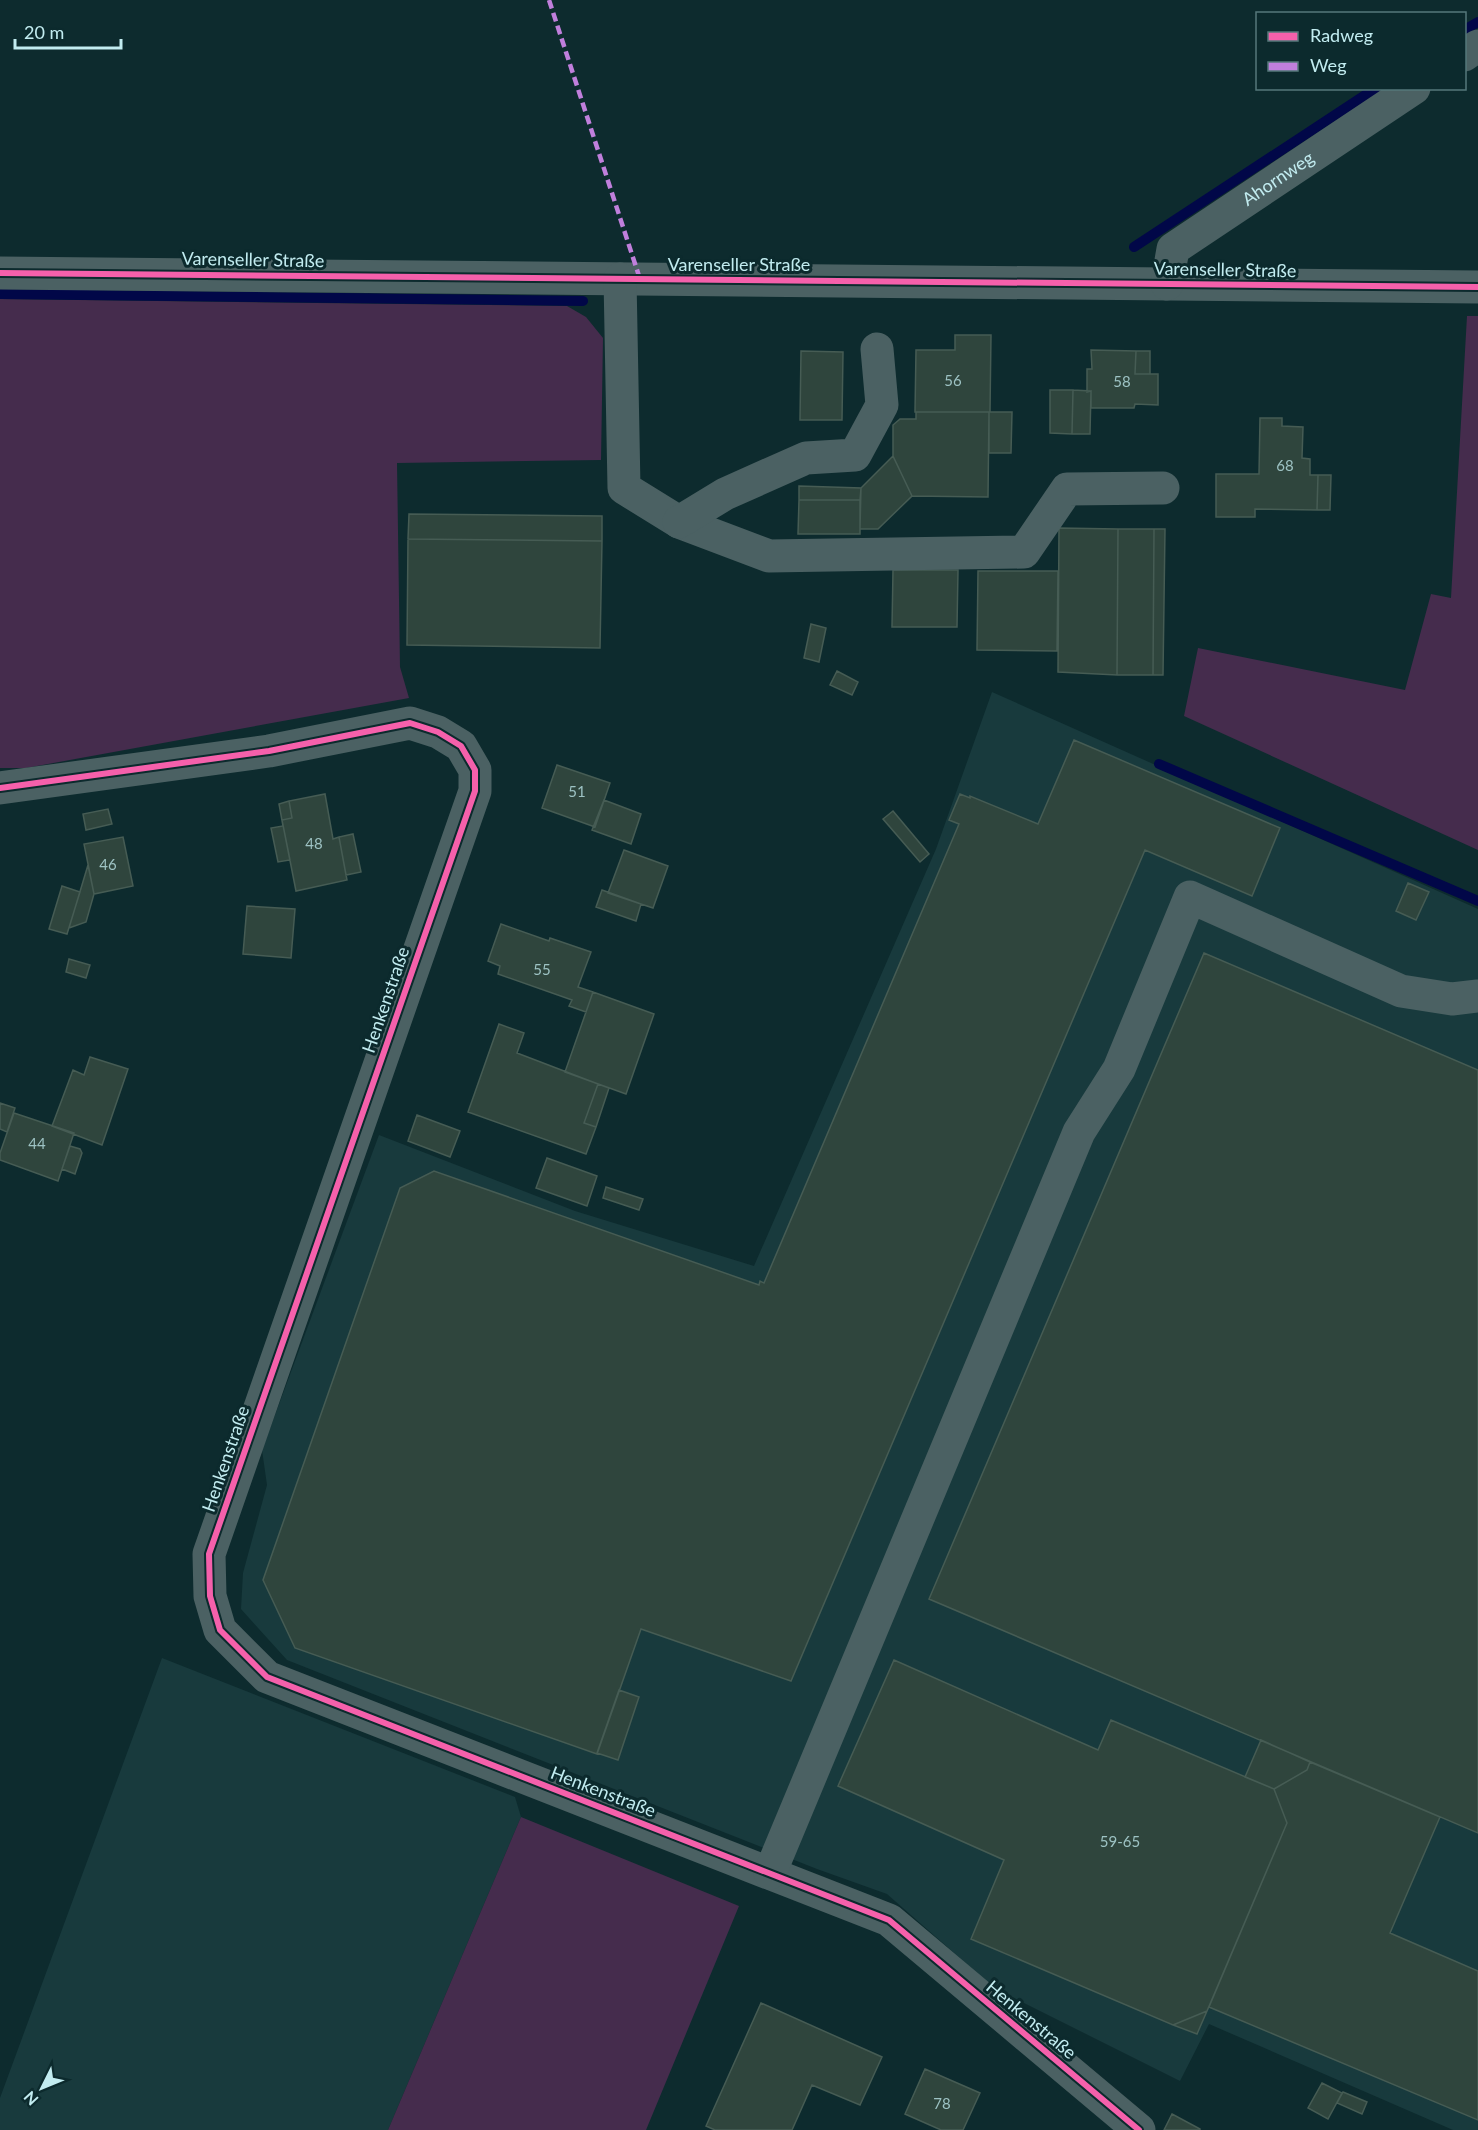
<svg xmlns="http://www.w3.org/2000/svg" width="1478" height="2130" font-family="Lato,sans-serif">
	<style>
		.built { fill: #183a3d }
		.green { fill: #452c4d }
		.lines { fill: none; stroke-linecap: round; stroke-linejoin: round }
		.stream { stroke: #010748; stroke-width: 10 }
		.building { fill: #2f453d; stroke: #465c54; stroke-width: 1.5 }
		.minor { stroke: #4b6163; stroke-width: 33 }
		.quiet { stroke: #c07fdc; stroke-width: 4.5; stroke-dasharray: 9 4.5; stroke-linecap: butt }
		.cycleway-casing { stroke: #0c2a2d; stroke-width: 10 }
		.cycleway { stroke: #f560ab; stroke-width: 6 }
		.labels { text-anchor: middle; stroke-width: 6; stroke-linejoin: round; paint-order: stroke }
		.number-label { font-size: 15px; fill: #9dc2c3 }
		.street-label { font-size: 18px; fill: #c2ecf0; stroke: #0c2a2d }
	</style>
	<rect width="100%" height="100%" fill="#0d2b2e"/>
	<!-- built -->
	<path class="built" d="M992,692L1478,909V2130H1453L1209,2024L1180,2081L994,1988L887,1894L817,1869L287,1660L241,1609L243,1573L267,1485L262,1450L379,1135L575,1211L754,1266L936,849Z
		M162,1658L515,1797L521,1817L388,2130H0V2098Z"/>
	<!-- green -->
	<path class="green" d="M0,299L567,306L586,317L603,338L601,460L397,463L400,667L409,698L26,768H0Z
		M1467,316H1478V850L1184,716L1198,648L1405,690L1431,594L1451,598Z
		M521,1817L739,1906L646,2130H388Z"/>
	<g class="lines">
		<!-- stream -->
		<path class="stream" d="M1464,30L1478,22
			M1134,247L1376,88
			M0,294L583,301
			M1159,764L1478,901"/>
	</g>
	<!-- building -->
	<path class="building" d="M955,335H991L990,412H915L916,350H955Z
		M1091,350L1136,351L1135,374H1158V405L1135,404L1134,408H1091V391L1087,392V369H1092Z
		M801,351L843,352L842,420H800Z
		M1136,351H1150V374H1135Z
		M1050,390H1073L1072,434L1050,433Z
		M1073,390L1091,391L1090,434H1072Z
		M916,412H989L988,497L912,496L893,456V425L900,419H916Z
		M989,412H1012L1011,453H989Z
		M1260,418H1282V426L1303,427L1302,458L1310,459V475H1318L1317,510L1255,509V517H1216V474H1259Z
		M893,456L912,496L878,529H860L861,488Z
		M1318,475H1331L1330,510H1317Z
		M799,486L861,488L860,500H799Z
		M799,500H860V534H798Z
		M409,514L602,516V541L408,539Z
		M1059,528L1118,529L1117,675L1058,672Z
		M1118,529H1154L1153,675H1117Z
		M1154,529H1165L1163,675H1153Z
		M408,539L602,541L600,648L407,645Z
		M893,570H958L957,627H892Z
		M978,571H1058L1057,651L977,650Z
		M811,624L826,628L819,662L804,658Z
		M837,671L858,682L852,695L830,685Z
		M1074,740L1280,828L1252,896L1145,850L791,1681L641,1629L597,1754L295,1648L263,1580L400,1188L434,1171L759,1285L760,1281L764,1283L959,824L949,820L960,794L970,798V796L1038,824Z
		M557,765L610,783L595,827L542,808Z
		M325,794L333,839L339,837L347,880L296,891L282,820L292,818L289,801Z
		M604,800L641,814L631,844L592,830Z
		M289,801L292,818L282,820L290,860L278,862L271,828L283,826L279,804Z
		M108,809L112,824L86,830L83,814Z
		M893,811L929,854L920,862L883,819Z
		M353,834L361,872L346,875L339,837Z
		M123,837L133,886L94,894L84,844Z
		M624,850L668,866L653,908L608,893Z
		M88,865L94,894L86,922L69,928Z
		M1408,883L1429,892L1416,920L1396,911Z
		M62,886L80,892L67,934L49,929Z
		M602,890L641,904L636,921L596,907Z
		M247,906L295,909L291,958L243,954Z
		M501,924L549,941L550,938L591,952L578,987L593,992L586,1012L569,1006L572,1000L498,974L500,966L488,961Z
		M1204,953L1478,1070V1833L929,1599Z
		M69,959L90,965L86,978L66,972Z
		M593,992L654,1014L626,1094L565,1072Z
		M499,1024L524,1033L517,1053L598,1084L584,1123L596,1127L586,1154L468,1112Z
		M90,1057L128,1069L102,1145L52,1126L73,1070L84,1075Z
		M598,1084L609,1088L596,1127L584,1123Z
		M0,1103L15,1108L7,1132L0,1129Z
		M14,1113L74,1133L58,1181L0,1160V1153Z
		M417,1115L460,1131L450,1157L408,1141Z
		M70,1146L80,1149L82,1153L75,1174L62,1169Z
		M547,1158L597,1176L587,1206L536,1188Z
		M606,1187L643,1199L639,1210L603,1198Z
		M894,1660L1098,1750L1111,1720L1274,1789L1287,1823L1207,2011L1173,2025L971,1939L1004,1860L838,1786Z
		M619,1690L639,1697L618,1760L597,1753Z
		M1261,1740L1310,1762L1307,1770L1274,1789L1245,1777Z
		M1310,1762L1440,1817L1390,1933L1478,1971V2120L1209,2007L1287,1823L1274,1789L1307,1770Z
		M761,2003L882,2057L860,2105L812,2085L792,2130H715L706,2126Z
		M1207,2011L1197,2034L1173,2025Z
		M925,2069L980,2093L963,2130H941L905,2114Z
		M1322,2083L1342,2093L1328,2119L1308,2108Z
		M1343,2092L1367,2102L1362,2114L1337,2103Z
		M1172,2114L1200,2129V2130H1164Z"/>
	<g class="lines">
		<!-- minor -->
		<g class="minor">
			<path d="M1464,55L1478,46"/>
			<path d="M0,273L1478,287"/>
			<path d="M620,279L624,488L679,522L769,556L1024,552L1067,489L1163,488"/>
			<path id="s1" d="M1167,284L1173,249L1414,88"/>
			<path d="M679,522L725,494L806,458L855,455L882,405L877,349"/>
			<path d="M0,788L269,751L410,723L438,732L461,746L475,770V791L209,1554L210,1596L220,1630L267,1677L889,1920L1139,2130"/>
			<path d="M770,1873L1079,1132L1119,1069L1190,897L1401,991L1452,999L1478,996"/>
		</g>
		<!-- quiet -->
		<path class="quiet" d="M549,0L640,279"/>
		<!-- cycleway casing -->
		<g class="cycleway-casing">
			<path id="cycleway" d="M0,273L1478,287
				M0,788L269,751L410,723L438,732L461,746L475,770V791L209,1554L210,1596L220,1630L267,1677L889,1920L1139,2130"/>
		</g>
		<!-- cycleway -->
		<use href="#cycleway" class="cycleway"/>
	</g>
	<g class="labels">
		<!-- number labels -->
		<g class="number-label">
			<text x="953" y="386">56</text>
			<text x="1122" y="387">58</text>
			<text x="1285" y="471">68</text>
			<text x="577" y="797">51</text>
			<text x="314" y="849">48</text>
			<text x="108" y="870">46</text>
			<text x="542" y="975">55</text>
			<text x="37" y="1149">44</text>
			<text x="1120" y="1847">59-65</text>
			<text x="942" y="2109">78</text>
		</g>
		<!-- street labels -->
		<g class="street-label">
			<text dy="6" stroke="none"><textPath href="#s1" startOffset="162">Ahornweg</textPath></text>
			<text transform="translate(253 260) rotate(1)" y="6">Varenseller Straße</text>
			<text x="739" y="271">Varenseller Straße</text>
			<text transform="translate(1225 270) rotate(1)" y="6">Varenseller Straße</text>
			<text transform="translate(386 1000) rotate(-71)" y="6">Henkenstraße</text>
			<text transform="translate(226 1459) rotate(-71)" y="6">Henkenstraße</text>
			<text transform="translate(603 1792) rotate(21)" y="6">Henkenstraße</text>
			<text transform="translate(1031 2020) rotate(40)" y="6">Henkenstraße</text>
		</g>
	</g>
	<!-- legend -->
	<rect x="1256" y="12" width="210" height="78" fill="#0c2a2d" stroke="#55787b" stroke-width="1.5"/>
	<rect x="1268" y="32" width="30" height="9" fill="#f560ab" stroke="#55787b" stroke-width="1.5"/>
	<text x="1310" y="42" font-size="18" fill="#c2ecf0">Radweg</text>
	<rect x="1268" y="62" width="30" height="9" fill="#c07fdc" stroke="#55787b" stroke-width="1.5"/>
	<text x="1310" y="72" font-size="18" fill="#c2ecf0">Weg</text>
	<!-- north arrow -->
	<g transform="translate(42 2088) rotate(227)" stroke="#0c2a2d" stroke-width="4.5" paint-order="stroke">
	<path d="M0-4.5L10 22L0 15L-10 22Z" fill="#c2ecf0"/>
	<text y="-9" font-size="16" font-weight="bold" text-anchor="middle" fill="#c2ecf0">N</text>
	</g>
	<!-- scale -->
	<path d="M15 39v9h106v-9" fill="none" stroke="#c2ecf0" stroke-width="3"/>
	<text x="24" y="39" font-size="18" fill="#c2ecf0" stroke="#0c2a2d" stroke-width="4.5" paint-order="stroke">20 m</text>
</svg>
